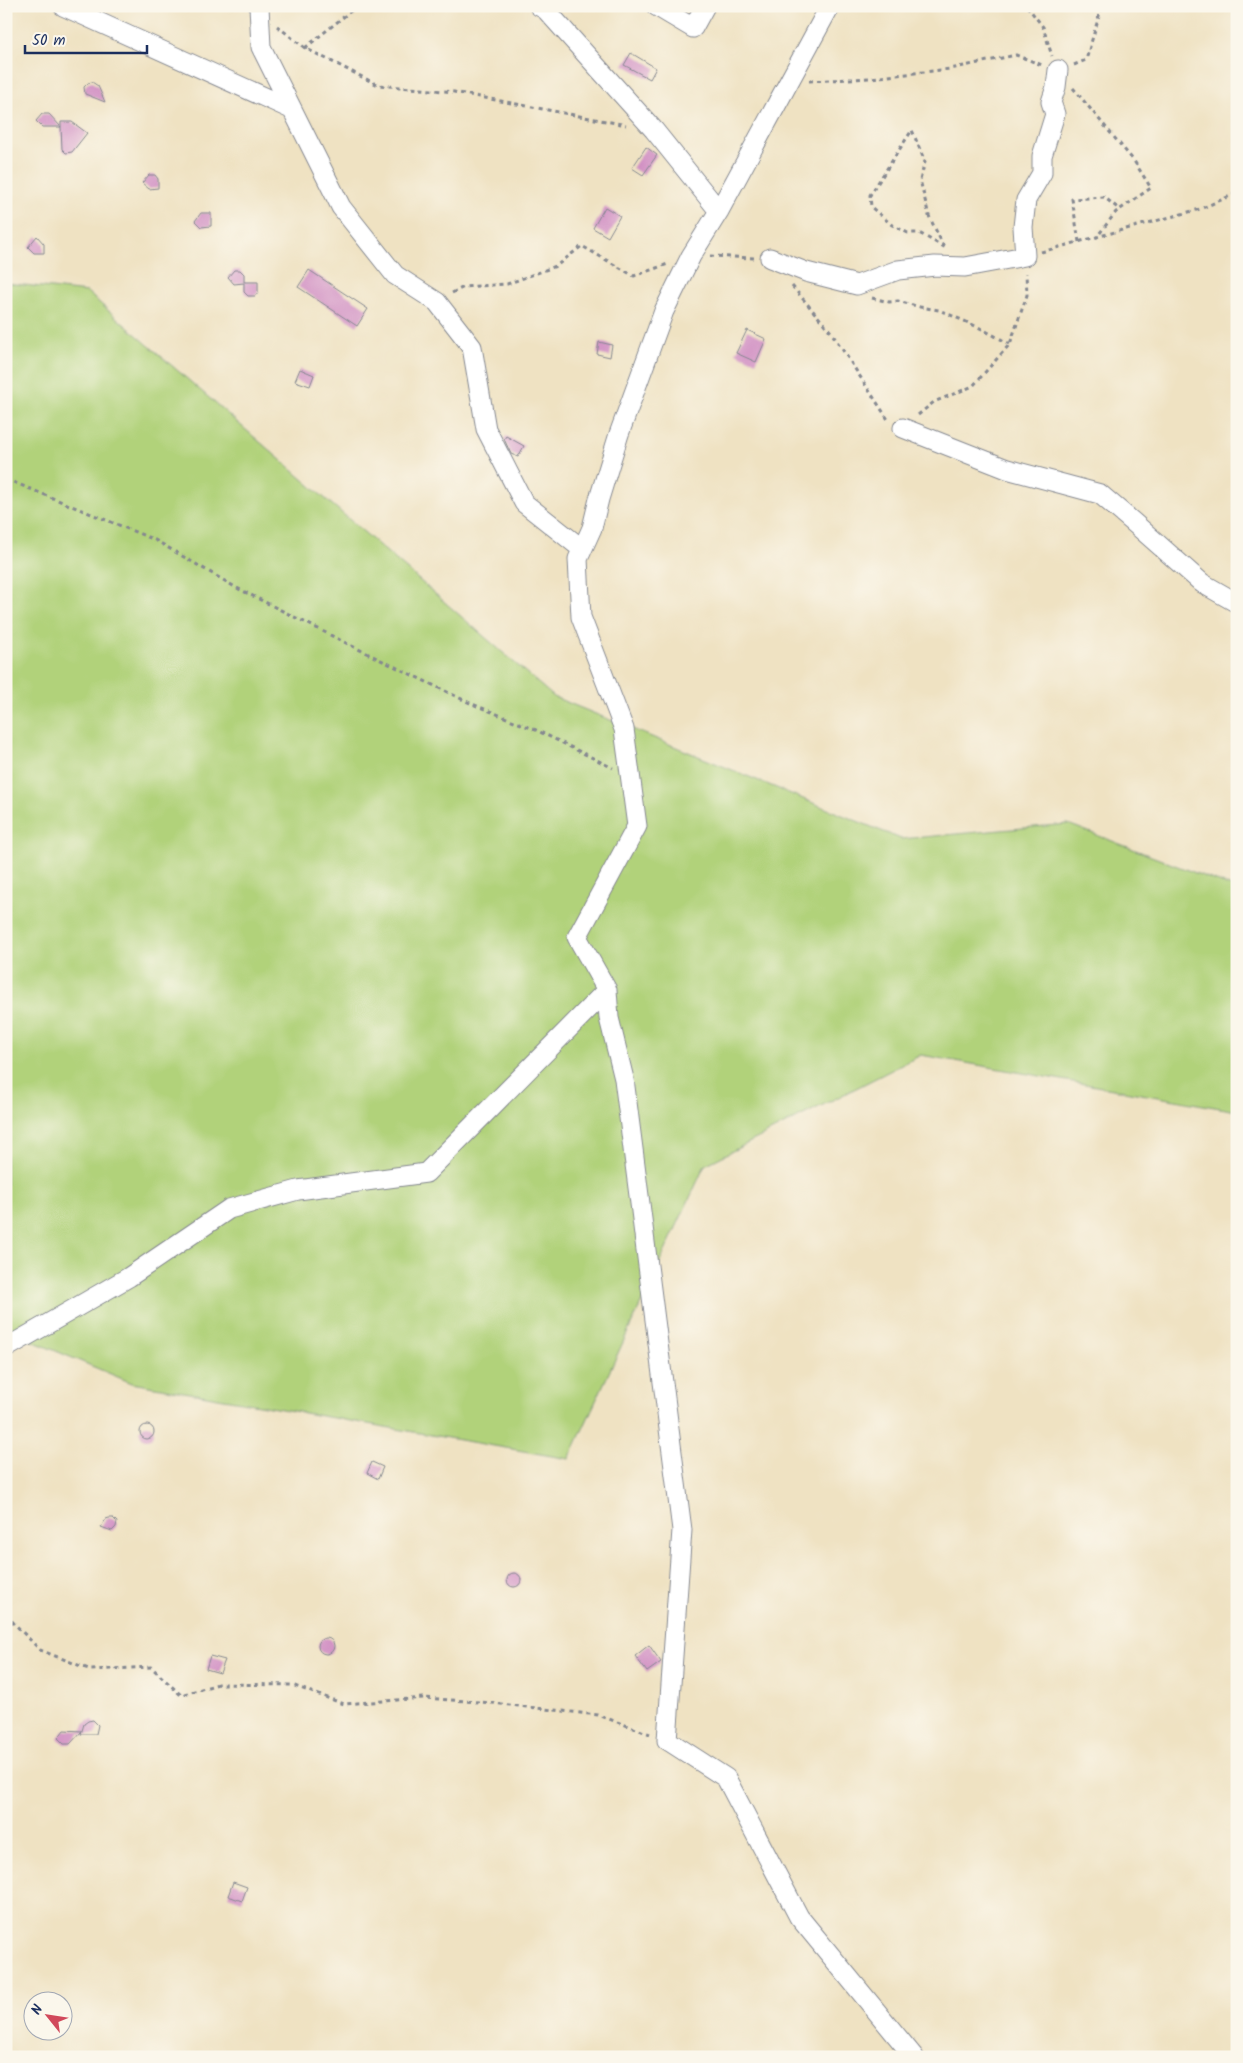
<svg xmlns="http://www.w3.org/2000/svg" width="1243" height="2063" font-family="Kalam,sans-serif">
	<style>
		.green { fill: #b1d27a; stroke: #66806c }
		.building { fill: #d08dc2 }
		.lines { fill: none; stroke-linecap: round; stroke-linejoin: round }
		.street-casing { stroke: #858890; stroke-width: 21 }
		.path { stroke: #858890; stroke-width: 3; stroke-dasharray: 4 4; stroke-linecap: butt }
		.street { stroke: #fff; stroke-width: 19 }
	</style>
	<rect width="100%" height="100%" fill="#fbf7ec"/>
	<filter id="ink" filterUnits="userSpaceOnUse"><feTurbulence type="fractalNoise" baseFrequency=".02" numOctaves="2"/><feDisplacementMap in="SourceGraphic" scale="10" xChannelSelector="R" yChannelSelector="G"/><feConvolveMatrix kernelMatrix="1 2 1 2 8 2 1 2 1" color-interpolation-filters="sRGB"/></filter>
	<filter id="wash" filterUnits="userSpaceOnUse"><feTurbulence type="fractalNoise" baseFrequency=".0096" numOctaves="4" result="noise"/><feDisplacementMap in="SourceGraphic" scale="20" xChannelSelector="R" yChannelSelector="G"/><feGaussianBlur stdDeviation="1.12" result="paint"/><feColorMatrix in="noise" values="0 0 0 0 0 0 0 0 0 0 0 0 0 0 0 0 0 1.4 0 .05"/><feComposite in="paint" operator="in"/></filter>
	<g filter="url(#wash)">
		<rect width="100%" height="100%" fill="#efe2c2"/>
		<!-- green -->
		<path class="green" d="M6,283L87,292L554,697L901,839L1068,824L1237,889V1111L921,1055L705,1165L569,1459L132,1383L6,1330Z"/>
		<g id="blocks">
			<!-- building -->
			<path class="building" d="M631,53L656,68L650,79L624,65Z
				M92,82L98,86L105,102L85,94L84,87L88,83Z
				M42,114H49L61,127V122H72L87,133L72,152L66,153L62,149L61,127H42L36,121Z
				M646,147L657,155L643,175L632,168Z
				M149,175H155L158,179V188L149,189L142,183Z
				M605,207L620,216L608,237L593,228Z
				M201,213H211V226L201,227L195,221Z
				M37,236L44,244V253H34L28,247Z
				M234,270H240L244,274V282H258V292L255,296H248L244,292V283L234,284L228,277Z
				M309,270L368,309L357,326L298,287Z
				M747,330L766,339L756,362L736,353Z
				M599,342L612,345L610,357L597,354Z
				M300,369L314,375L310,386L295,381Z
				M506,436L524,446L518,457L511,454L504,439Z
				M140 1432a7 7 0 1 1 14 0a7 7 0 1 1-14 0Z
				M372,1462L383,1467L378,1479L367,1473Z
				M109,1518H113L117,1522L116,1527L112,1531L101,1527L106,1519Z
				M507 1580a7 7 0 1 1 14 0a7 7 0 1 1-14 0Z
				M318 1646a8 8 0 1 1 16 0a8 8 0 1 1-16 0Z
				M649,1645L661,1662L647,1672L635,1656Z
				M210,1656L225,1660L220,1673L206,1669Z
				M93,1720L98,1725L96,1734H81L84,1724L88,1721Z
				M64,1730L82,1731L70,1744H64L58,1738Z
				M233,1882L247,1887L242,1901L228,1896Z"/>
		</g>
	</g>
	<g filter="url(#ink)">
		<use href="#blocks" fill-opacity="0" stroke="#858890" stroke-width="1"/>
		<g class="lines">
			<!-- street casing -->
			<g class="street-casing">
				<path id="street" d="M63,6L291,109
					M259,6L261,47L341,207L395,275L437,302L472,347L486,429L524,503L582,549
					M539,6L546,10L654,130L719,211
					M656,6L693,28L705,6
					M830,6L719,211L691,256L664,311L619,434L599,499L592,528L578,559L581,617L624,729L637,826L577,937L607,990L609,1018L624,1079L682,1530L667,1740L726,1778L799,1917L914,2057
					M770,258L806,272L857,285L898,270L935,266L965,267L1025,256L1023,227L1026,200L1042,173V156L1055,114L1051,102L1056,87L1058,70
					M903,428L1007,469L1100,494L1133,522L1202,583L1237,603
					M6,1348L129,1277L229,1209L298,1190L426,1173L607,990"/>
			</g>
			<!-- path -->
			<path class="path" d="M1027,6L1043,27L1052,56
				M1163,6H1178
				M277,26L305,48L378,85L454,92L626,125
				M305,48L357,6
				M1074,65L1086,60L1102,6
				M809,81L871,78L950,69L1016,55L1042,65
				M1073,88L1134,161L1151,188L1116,212L1096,238
				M1079,242L1072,199L1104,197L1119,209
				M944,247L929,216L920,180L925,162L912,130L870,195L871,207L892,225L908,233H919L946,248
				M1041,252L1200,209L1237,193
				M710,256L754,258
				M792,286L831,332L889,421
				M452,293L464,287L507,284L556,266L582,246L634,276L668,264
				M872,298L889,302L898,301L920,307L939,310L978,327L1010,344
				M918,415L934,402L973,386L1010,344L1027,295L1026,273
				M6,479L155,540L235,587L352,646L470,703L536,730L613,768
				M6,1615L40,1650L91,1670L151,1667L181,1695L218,1684L292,1685L344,1704L424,1698L492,1703L598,1715L650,1734"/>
			<!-- street -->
			<use href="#street" class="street"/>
		</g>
	</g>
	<!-- margin -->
	<rect width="1243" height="2063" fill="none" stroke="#fbf7ec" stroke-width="25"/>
	<!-- north arrow -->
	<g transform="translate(48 2016) rotate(300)"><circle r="24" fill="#fbf7ec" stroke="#a1a7b3"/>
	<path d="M0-4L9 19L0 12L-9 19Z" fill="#d1495b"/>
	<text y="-8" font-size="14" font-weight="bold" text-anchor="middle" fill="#1b2f5e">N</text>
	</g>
	<!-- scale -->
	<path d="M25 45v8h122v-8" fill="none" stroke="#1b2f5e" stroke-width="2.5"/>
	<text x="32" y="45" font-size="15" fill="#1b2f5e" stroke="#fbf7ec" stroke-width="4" paint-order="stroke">50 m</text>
</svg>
